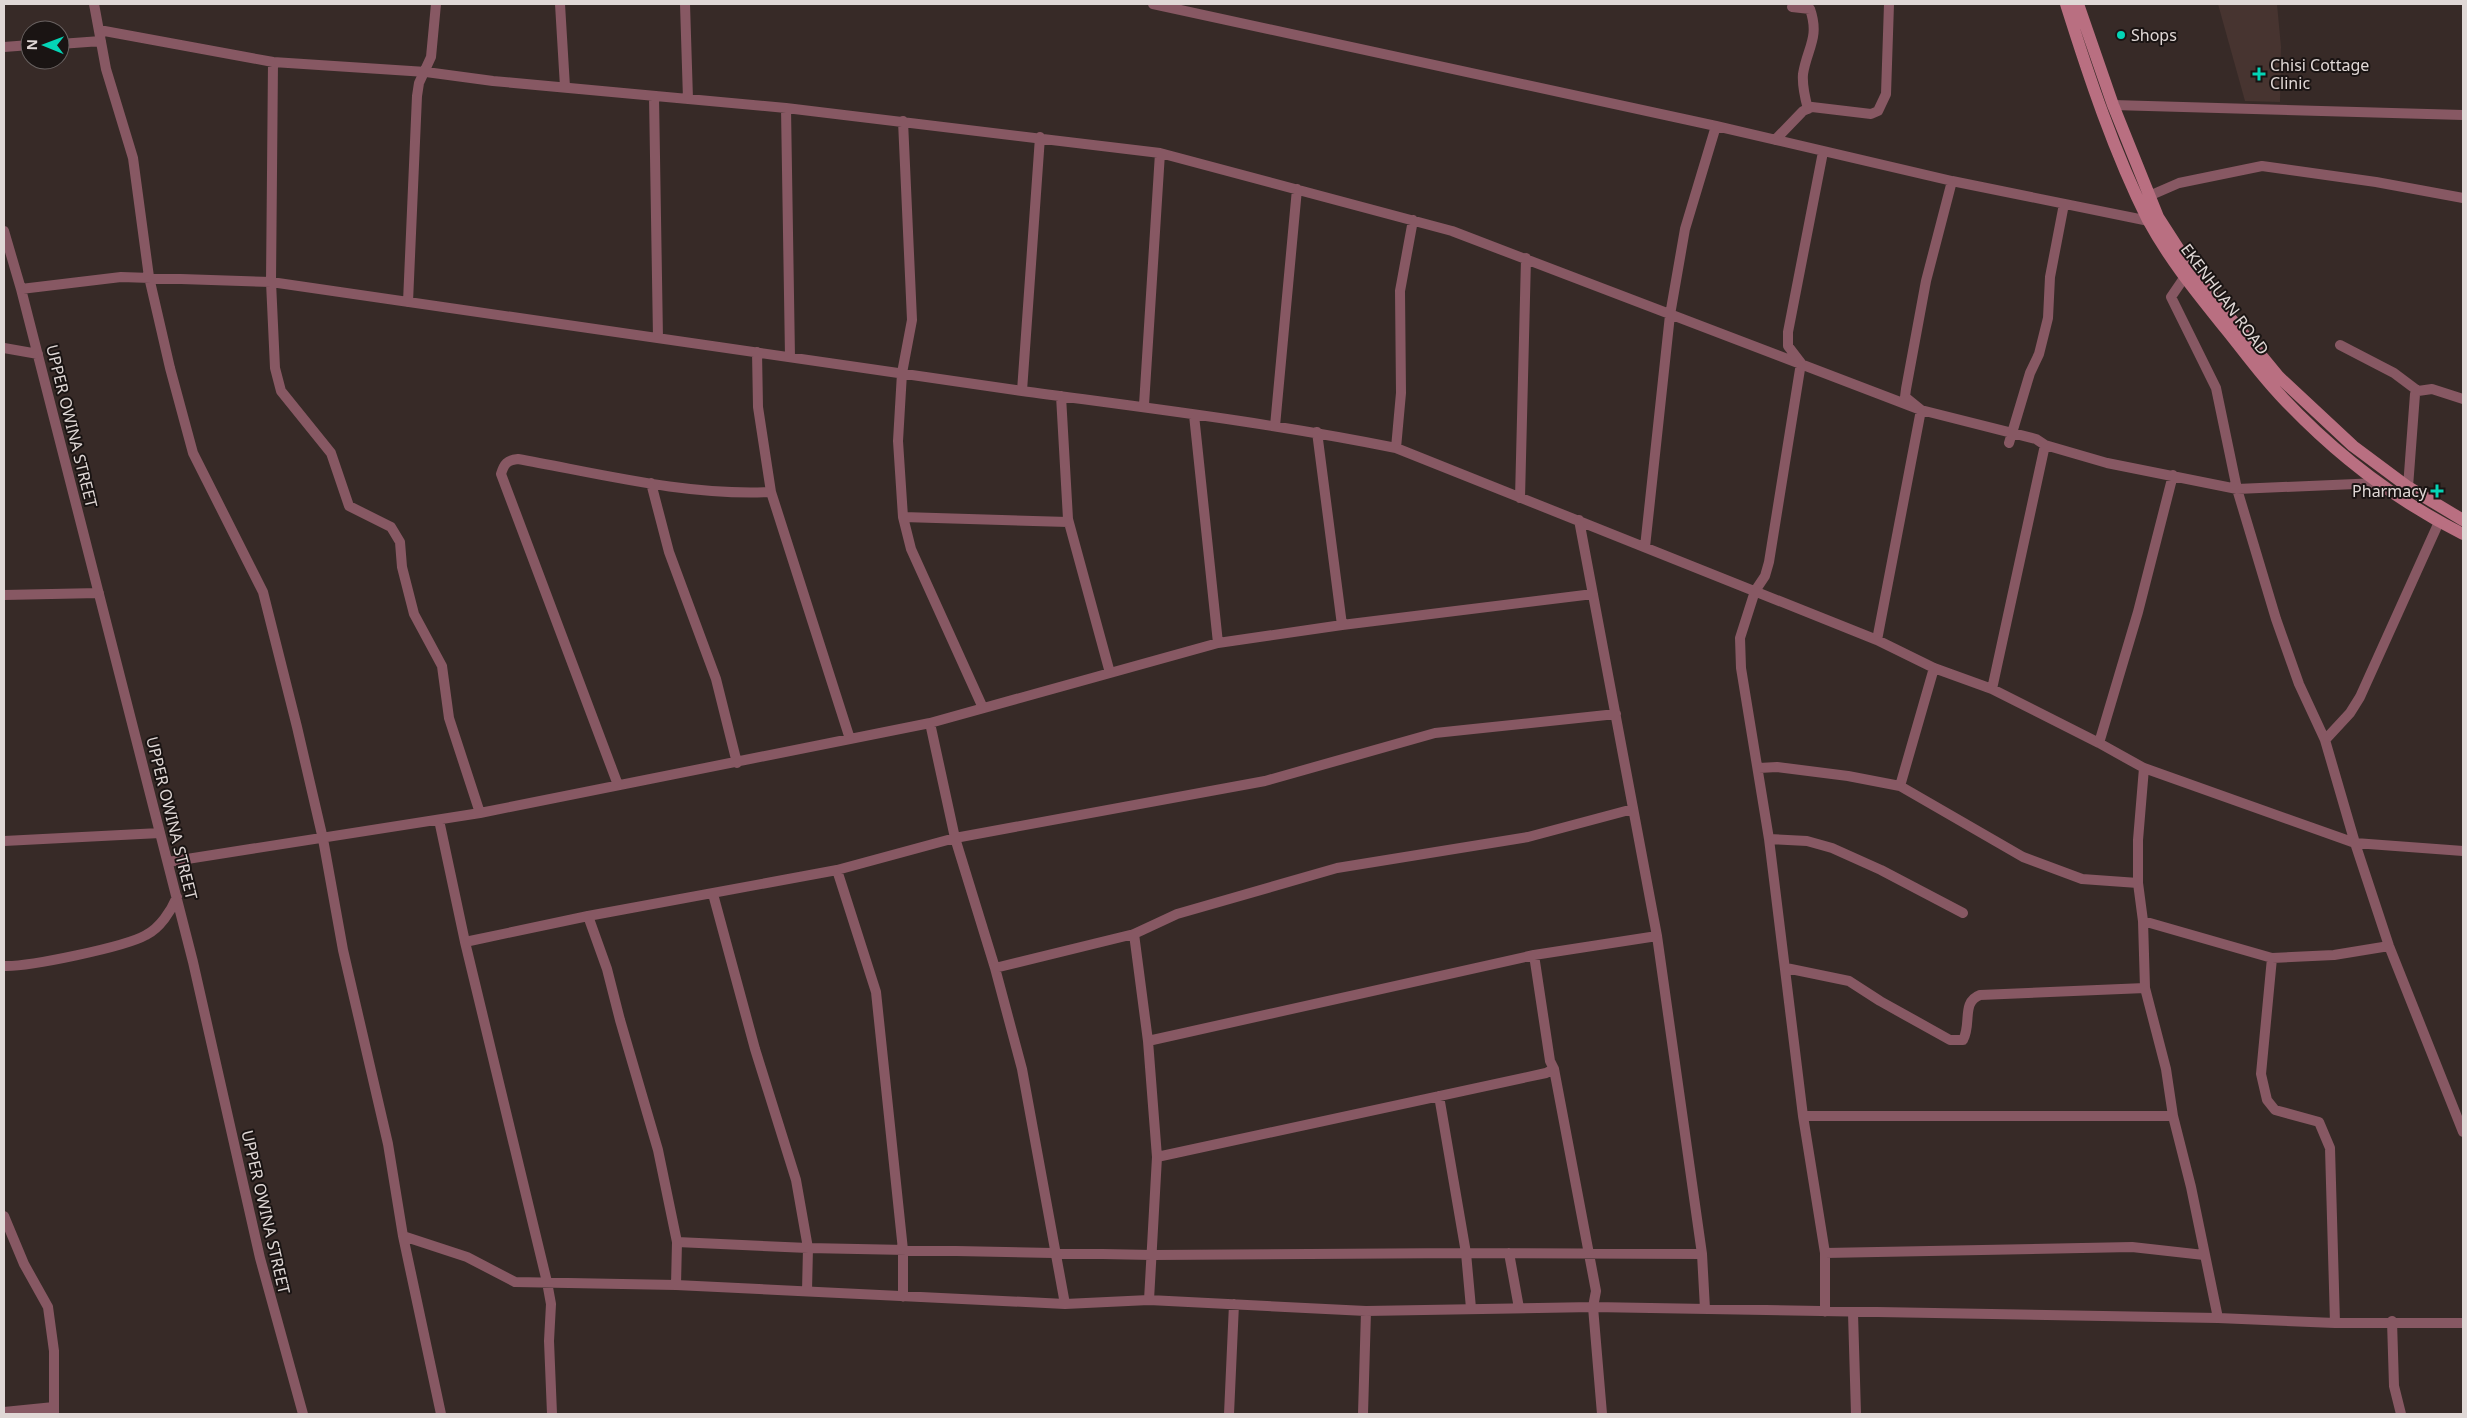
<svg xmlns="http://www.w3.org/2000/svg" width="2467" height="1418" font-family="'Noto Sans',sans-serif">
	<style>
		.built { fill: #473430 }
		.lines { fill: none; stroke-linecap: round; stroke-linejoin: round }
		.minor { stroke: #875863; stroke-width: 10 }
		.secondary { stroke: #b96f81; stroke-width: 12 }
		.poi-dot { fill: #04d5b6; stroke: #1a1413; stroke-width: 2 }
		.labels { text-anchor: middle; stroke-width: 4; stroke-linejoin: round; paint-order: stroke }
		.poi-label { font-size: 16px; fill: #e0d8d6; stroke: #1a1413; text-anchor: start }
		.street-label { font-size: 16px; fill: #e0d8d6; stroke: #1a1413 }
	</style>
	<rect width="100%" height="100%" fill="#372a27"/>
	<!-- built -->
	<path class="built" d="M2218,4H2277L2281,47L2280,102L2245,101Z"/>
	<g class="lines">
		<!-- minor -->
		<path class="minor" d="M94,4L106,69L133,158L149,277L170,368L193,453L263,592L297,727L323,839L343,950L388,1144L403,1236L441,1414
			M560,4L565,87
			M685,4L688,99
			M1153,4L1716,126L1952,181L2149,221
			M1792,7L1810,9C1820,38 1807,48 1803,74C1802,86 1805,98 1808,109
			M99,30L273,62L426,72L493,81L786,108L1160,153L1452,231L1921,410L2036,439L2045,445L2107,463L2237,489L2379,483
			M60,44L101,41
			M4,47L30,45
			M273,62L271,282L275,368L281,391L331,453L349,506L391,527L400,542L402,567L414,614L442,666L449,718L480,813
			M654,96L658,338
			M2113,105L2463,115
			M786,108L790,357
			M903,121L912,320L902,373L898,441L903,517L911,549L983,708
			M1775,140L1803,111L1812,107L1871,114L1878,111L1886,94L1889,4
			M1823,152L1788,332V346L1801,363L1769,562L1765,576L1755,591L1740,638L1741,668L1769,839L1803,1116L1825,1253V1312
			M2149,196L2179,183L2262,166L2376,182L2463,198
			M4,231L21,289L193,962L260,1258L303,1414
			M2184,278L2171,297L2216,388L2237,489L2276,619L2299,684L2325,740L2355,843L2389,946L2463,1132
			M21,289L121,277L271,282L1022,391C1147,408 1272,423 1396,448L1877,640L1934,668L1992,689L2099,743L2144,768L2355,843L2463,851
			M408,302L417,96L419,83L431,57L436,4
			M2340,345L2394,373L2418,391
			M4,348L38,354
			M757,352L758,407L771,492L850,739
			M1022,391L1040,137
			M1061,396L1068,519L1110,673
			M1144,405L1160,153
			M1194,415L1218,643
			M1275,426L1297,189
			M1317,432L1342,625
			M2009,443L2030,373L2039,354L2048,318L2050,277L2064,204
			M1396,448L1401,393L1400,291L1413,220
			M651,483L669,552L716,679L737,763
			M2408,487L2415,394L2418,391L2432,389L2463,399
			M1520,498L1526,258
			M903,517L1068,522
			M1579,520L1657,936L1702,1254L1705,1309
			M1645,547L1670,315L1685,229L1716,126
			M4,595L99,593
			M1877,640L1921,410L1905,397L1906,389L1926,281L1952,181
			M1992,689L2045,445
			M930,723L955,838L995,968L1022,1069L1065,1304
			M2325,740L2350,713L2360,697L2439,522
			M2099,743L2138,612L2173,475
			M1759,768L1777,767L1848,776L1900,786L2023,857L2082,879L2138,883
			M2144,768L2138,840V883L2143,921L2145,988L2166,1069L2173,1116L2191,1187L2218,1318
			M618,785L501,474C504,464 507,460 518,459C601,474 686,496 771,492
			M1900,786L1934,668
			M439,820L465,942L547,1282L551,1304L549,1341L552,1414
			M1769,839L1807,841L1832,848L1881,870L1963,913
			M4,841L160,833
			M168,862L480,813L930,723L1218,643L1342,625L1593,594
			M837,870L876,992L903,1250V1297
			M713,894L755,1049L796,1180L808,1248L807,1291
			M588,916L607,969L620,1020L658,1150L677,1242L676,1285
			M2143,921L2272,958L2334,955L2389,946
			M1134,934L1148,1041L1157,1157L1149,1300
			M465,942L588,916L837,870L955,838L1265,781L1435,733L1616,714
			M2272,958L2261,1074L2267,1100L2275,1110L2319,1122L2330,1148L2335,1323
			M4,966C28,967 125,947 146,935C160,928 171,911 177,897
			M995,968L1134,934L1177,914L1337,868L1528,837L1633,809
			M1786,968L1849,981L1880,1001L1950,1040H1963C1972,1024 1961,1002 1980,995L2145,988
			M1148,1041L1534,955L1657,936
			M1554,1069L1596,1291L1593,1307L1602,1414
			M1439,1096L1466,1253L1471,1308
			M1803,1116H2173
			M1157,1157L1546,1073L1554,1069L1550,1061L1534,955
			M4,1216L24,1264L48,1307L54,1351V1414
			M403,1236L467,1257L515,1282L676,1285L1065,1304L1149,1300L1366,1311L1593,1307L2218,1318L2335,1323H2463
			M677,1242L808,1248L1152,1255L1466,1253L1702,1254
			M1509,1253L1519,1308
			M1825,1253L2132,1247L2204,1255
			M1853,1313L1856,1414
			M2392,1321L2394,1386L2401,1414
			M4,1412L54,1407
			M1229,1414L1234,1304
			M1363,1414L1366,1311"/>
		<!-- secondary -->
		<path class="secondary" d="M2066,4C2089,77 2114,152 2148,220C2169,259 2197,293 2225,328C2243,350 2260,374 2280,395C2332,451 2395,500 2463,534
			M2078,4L2113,105L2158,217L2196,276L2279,377L2353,446L2408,487L2463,520"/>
	</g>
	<!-- markers -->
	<g class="poi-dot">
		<circle cx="2121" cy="35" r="5"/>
		<path d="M2256.5 66.5h5v5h5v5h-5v5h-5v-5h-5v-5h5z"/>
		<path d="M2434.5 483.5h5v5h5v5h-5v5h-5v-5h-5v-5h5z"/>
	</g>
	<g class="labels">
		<!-- poi labels -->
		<g class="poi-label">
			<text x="2131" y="41">Shops</text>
			<text x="2270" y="71">Chisi Cottage<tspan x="2270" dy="18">Clinic</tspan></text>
			<text x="2427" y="497" text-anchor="end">Pharmacy</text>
		</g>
		<!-- street labels -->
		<g class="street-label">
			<text transform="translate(2225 299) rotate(53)" y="6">EKENHUAN ROAD</text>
			<text transform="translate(72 426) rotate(76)" y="6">UPPER OWINA STREET</text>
			<text transform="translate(172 818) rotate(76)" y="6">UPPER OWINA STREET</text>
			<text transform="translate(266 1212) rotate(77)" y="6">UPPER OWINA STREET</text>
		</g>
	</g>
	<!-- border -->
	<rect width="2467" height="1418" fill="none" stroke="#e0d8d6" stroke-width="10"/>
	<!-- north arrow -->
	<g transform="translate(45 45) rotate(271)"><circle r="24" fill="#1a1413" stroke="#696261"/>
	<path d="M0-4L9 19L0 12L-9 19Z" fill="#04d5b6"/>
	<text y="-8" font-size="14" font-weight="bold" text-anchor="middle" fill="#e0d8d6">N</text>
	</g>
</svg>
